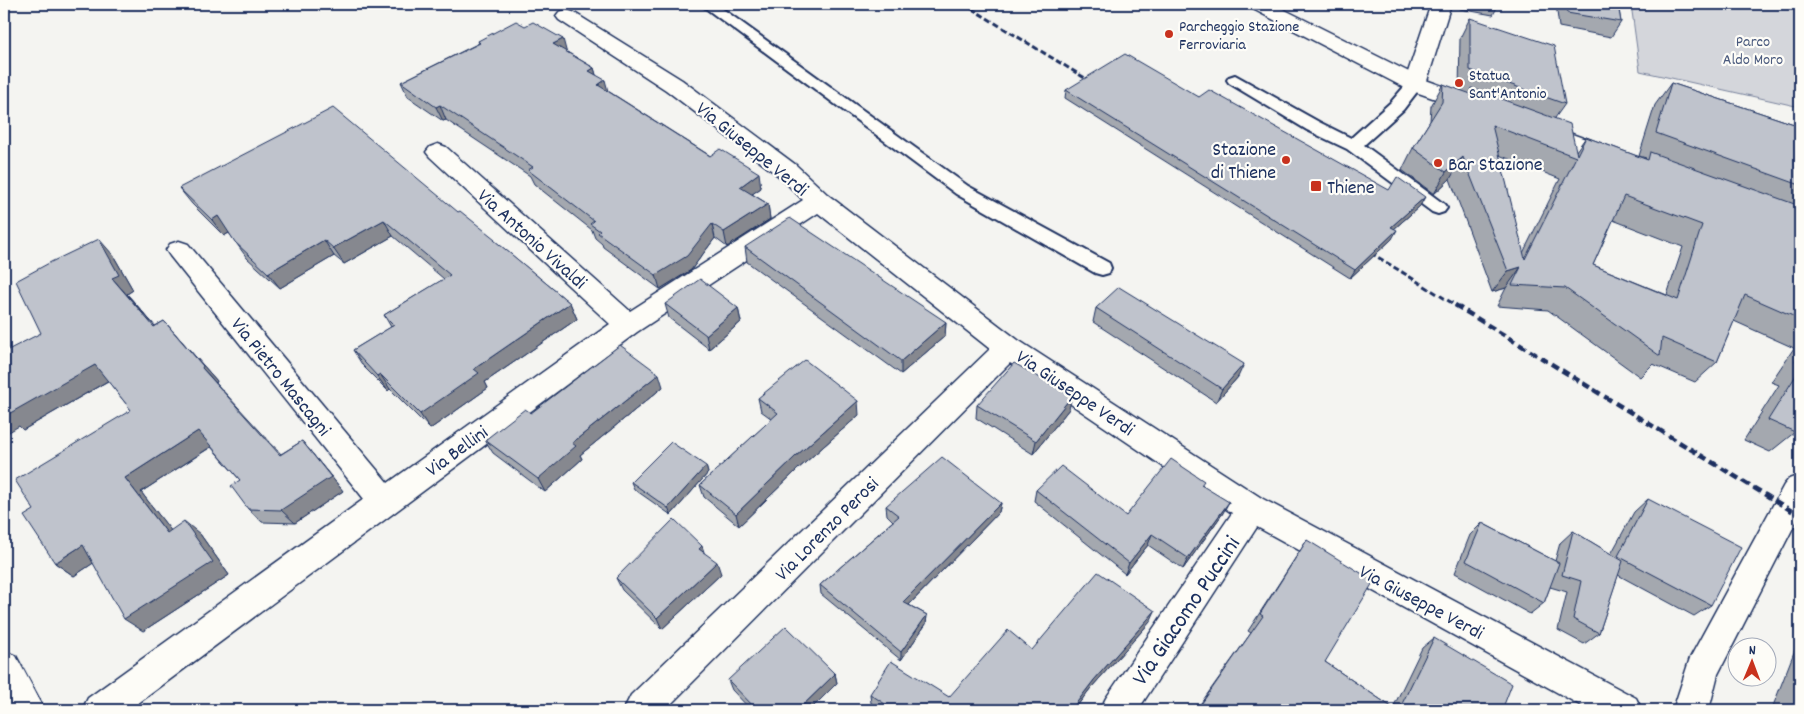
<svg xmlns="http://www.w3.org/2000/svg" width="1804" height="714" font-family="Dekko,sans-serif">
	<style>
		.green { fill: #d4d6db; stroke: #78829c }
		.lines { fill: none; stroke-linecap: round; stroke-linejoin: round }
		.service-casing { stroke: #1b2f5e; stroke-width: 4 }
		.minor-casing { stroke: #1b2f5e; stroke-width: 3 }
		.primary-casing { stroke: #1b2f5e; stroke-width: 3 }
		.service { fill: #fdfcf7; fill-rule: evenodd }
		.minor { fill: #fdfcf7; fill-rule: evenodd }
		.primary { fill: #fdfcf7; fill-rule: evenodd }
		.rail-far1 { stroke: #1b2f5e; stroke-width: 3; stroke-dasharray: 6 3; stroke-linecap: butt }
		.rail { stroke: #1b2f5e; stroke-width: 4.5; stroke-dasharray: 8 4.5; stroke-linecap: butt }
		.wall { fill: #a4a8af; stroke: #1b2f5e; fill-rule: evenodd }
		.shaded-wall { fill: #86888f; stroke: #1b2f5e }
		.building { fill: #bfc3cc; stroke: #1b2f5e; fill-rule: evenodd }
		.poi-dot { fill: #c8321e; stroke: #fdfcf7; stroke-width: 2 }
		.labels { text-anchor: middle; stroke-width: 4.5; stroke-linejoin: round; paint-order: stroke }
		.far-poi-label { font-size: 16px; fill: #1b2f5e; stroke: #fdfcf7; text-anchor: start }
		.far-park-label { font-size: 16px; fill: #49597d; stroke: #fdfcf7 }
		.street-label { font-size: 20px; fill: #1b2f5e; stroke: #fdfcf7 }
		.poi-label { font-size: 20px; fill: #1b2f5e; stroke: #fdfcf7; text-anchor: start }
		.near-street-label { font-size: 24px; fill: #1b2f5e; stroke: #fdfcf7 }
	</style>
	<rect width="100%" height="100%" fill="#f4f4f1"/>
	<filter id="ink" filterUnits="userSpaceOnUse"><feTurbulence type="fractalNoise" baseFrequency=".02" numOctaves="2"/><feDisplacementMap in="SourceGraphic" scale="10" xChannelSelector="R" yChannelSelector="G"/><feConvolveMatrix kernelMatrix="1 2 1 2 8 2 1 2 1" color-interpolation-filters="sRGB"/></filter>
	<g filter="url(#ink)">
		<!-- green -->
		<path class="green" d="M1631,4H1800V107L1640,71Z"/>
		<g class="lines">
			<!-- service casing -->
			<g class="service-casing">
				<path id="service" d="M700,4H716L968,186L1109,263L1111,268L1109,273L1102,275L1095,273L956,194Z
					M1235,75L1319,122L1351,138L1391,102L1409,81H1421L1423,84L1403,110L1364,145L1444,204L1447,208L1444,212L1438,214L1432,212L1347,149L1307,130L1229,83L1227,80L1229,77Z"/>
			</g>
			<!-- minor casing -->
			<g class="minor-casing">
				<path id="minor" d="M1431,4H1451L1426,84L1423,89L1415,91L1407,89L1404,84Z
					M566,10L573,12L682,80L796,165L828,195L1018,340L1263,499L1636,698L1642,710H1589L1257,527L1138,710H1100L1106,698L1232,513L1010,363L665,710H627L625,707L631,695L990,349L818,213L637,332L129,710H82L88,698L364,499L170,256L166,250L170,244L179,241L188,244L388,483L610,324L430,157L426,152L430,147L438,144L446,147L630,311L803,200L780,177L666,90L559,20L556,16L559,12Z
					M1800,475V514L1718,674L1709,710H1673L1690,658L1784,485L1789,479Z
					M4,651L16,656L45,710H8L4,702Z"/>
			</g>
			<!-- primary casing -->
			<g class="primary-casing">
				<path id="primary" d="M1248,4H1273L1423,79L1481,100L1484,105L1481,110L1473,112L1407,89L1251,8Z
					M1539,122L1624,153L1628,158L1624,163L1616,166L1531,134L1528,129L1531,124Z"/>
			</g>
			<!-- service -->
			<use href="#service" class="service"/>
			<!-- minor -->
			<use href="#minor" class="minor"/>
			<!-- primary -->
			<use href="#primary" class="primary"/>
			<!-- rail-far1 -->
			<path class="rail-far1" d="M964,4L1098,86
				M1363,248L1457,306"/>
			<!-- rail -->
			<path class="rail" d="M1455,305L1800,516"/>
		</g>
		<!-- wall -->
		<path class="wall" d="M1460,4H1499L1493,15L1460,9Z
			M1556,4H1618L1621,22L1611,37L1559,27Z
			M1470,18L1565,104L1555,118L1576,151L1586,137L1645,159L1646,158L1639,156L1655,105L1671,83L1800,126V425L1795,432L1770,452L1744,440L1779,385L1771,382L1794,348L1734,321L1717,362L1695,382L1653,364L1640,377L1548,310L1497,306L1506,288L1492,292L1450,179L1434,194L1402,170L1413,148L1430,121L1431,106L1443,84L1459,90L1460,38ZM1499,155L1560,179L1523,253ZM1613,220L1683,247L1667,295L1593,265Z
			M478,41L567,52L594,68L596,75L608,91L761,188L752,194L768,204L770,219L727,247L715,238L691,270L660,289L603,247L602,244L595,238L592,230L534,184L530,176L446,120L443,121L408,97L401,82L479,43Z
			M1066,90L1199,97L1420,206L1394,229L1392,239L1350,278L1065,98Z
			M179,188L458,212L496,242L570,303L577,319L485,382L488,388L430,429L390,389L388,391L363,366L353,350L391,327L384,315L444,279L393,236L344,264L334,256L280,288L247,258L229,233L224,236L192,204Z
			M745,247L946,322L945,336L901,374L747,262Z
			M113,255L133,290L127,294L155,326L164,321L217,381L216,383L281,454L302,441L343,491L295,523L262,522L248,509L240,480L211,447L141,492L171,531L200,534L229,575L143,631L93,563L74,576L55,563L34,510L131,410L108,381L23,430L19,426L41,333Z
			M665,304L738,308L741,322L709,349L669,318Z
			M1096,308L1238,377L1216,402L1093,322Z
			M663,387L580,455L582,459L545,492L493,453L485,440L531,413Z
			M758,398L859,415L798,469L739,526L704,497L700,485L772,419L761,411Z
			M977,405L1069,409L1033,454L976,418Z
			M706,466L708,473L671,515L634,489L631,482Z
			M1202,485L1223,513L1183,569L1148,545L1125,574L1034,501L1036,490L1126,516Z
			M1648,499L1711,605L1694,616L1618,575L1599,633L1584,644L1558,630L1567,592L1550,587L1544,603L1530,614L1455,573L1470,535L1482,523L1555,561L1560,543L1573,531L1611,554L1634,512Z
			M1001,503L999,512L909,605L927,615L926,624L901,660L821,594L820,585L893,521L887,515L886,506Z
			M1307,540L1325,662L1393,708L1422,648L1434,638L1502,710H1196L1251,633L1248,631Z
			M705,554L721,574L662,629L622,590L616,578Z
			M1150,622L1090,689L1074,710H881L871,703L870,694L949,697L1032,650Z
			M1800,645V710H1780L1773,706L1796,647Z
			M835,674L837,683L810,710H751L732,690L728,680Z"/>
		<!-- shaded-wall -->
		<path class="shaded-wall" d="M563,39L567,54L553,44Z
			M594,68L598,82L589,71Z
			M605,80L609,95L598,85Z
			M440,105L446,120L443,121L436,107Z
			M1463,157L1450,179L1434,194L1446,172Z
			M759,173L761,188L742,201L740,187Z
			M1425,197L1420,206L1386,236L1391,227Z
			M768,204L770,219L727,247L724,232Z
			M218,216L230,232L224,236L212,220Z
			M384,220L393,236L344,264L333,248Z
			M712,224L715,238L691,270L660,289L656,275Z
			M1397,230L1392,239L1350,278L1355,270Z
			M99,239L113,255L133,290L127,294L169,342L112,278Z
			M324,240L334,256L280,288L268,273Z
			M1521,267L1506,288L1492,292L1508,271Z
			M570,303L577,319L485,382L488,388L430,429L420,414L474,369Z
			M738,308L741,322L709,349L706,335Z
			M164,321L217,381L216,383L202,368Z
			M946,322L945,336L901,374V361Z
			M1244,364L1238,377L1216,402L1222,389Z
			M95,365L111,379L23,430L19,426L4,435V413Z
			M380,374L390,389L388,391L377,376Z
			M659,374L663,387L580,455L582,459L545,492L538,479L572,443Z
			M1072,396L1069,409L1033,454L1036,441Z
			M858,401L859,415L798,469L739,526L736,514L796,456Z
			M198,431L212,446L141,492L183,546L167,533L125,478Z
			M302,441L343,491L295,523L281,510Z
			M706,466L708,473L671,515L668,508Z
			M1229,502L1223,513L1183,569L1188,558Z
			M1001,503L999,512L903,611V602Z
			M184,521L200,534L229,575L143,631L124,619Z
			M1152,534L1148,545L1125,574L1129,563Z
			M83,545L101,558L74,576L55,563Z
			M702,546L706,558L699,549Z
			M717,562L721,574L662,629L657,618Z
			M1155,611L1150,622L1090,689L1074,710H1071L1094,680Z
			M927,615L926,624L901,660V652Z
			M835,674L837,683L810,710H798Z"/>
		<!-- building -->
		<path class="building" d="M1566,4H1618L1621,22L1567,13Z
			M1470,18L1554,46L1565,104L1470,70Z
			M516,21L525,26L533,22L563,39L553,44L594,68L589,71L605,80L598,85L710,156L720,149L759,173L740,187L768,204L724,232L712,224L687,256L656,275L598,233L600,231L590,224L594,221L528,170L533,167L440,105L436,107L401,82L480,43L478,41Z
			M1125,54L1199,97L1209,90L1389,190L1397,177L1425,197L1391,227L1397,230L1355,270L1066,90Z
			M1671,83L1800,126V185L1656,133Z
			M1443,84L1471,94V88L1570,124L1577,155L1586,137L1648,160L1650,152L1800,206V319L1745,295L1717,362L1662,338L1660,356L1565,288L1512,285L1521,267L1508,271L1463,157L1446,172L1413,148L1442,102ZM1492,125L1576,157L1525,259ZM1624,196L1702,225L1678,300L1593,265Z
			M333,108L458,212L460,211L495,239L494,240L570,303L474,369L479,373L420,414L380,374L377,376L353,350L394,325L384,315L450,275L384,220L333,248L324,240L268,273L235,242L218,216L212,220L179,188Z
			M790,218L946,322L901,361L745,247Z
			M99,239L119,275L112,278L154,327L164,321L203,366L202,368L280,455L302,441L331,477L281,510L248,509L231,486L240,480L198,431L125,478L167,533L184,521L213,562L124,619L83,545L55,563L24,516L34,510L15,480L131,410L95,365L5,416L4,414V352L41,333L16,281L51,262Z
			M700,279L738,308L706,335L665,304Z
			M1119,287L1244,364L1222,389L1096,308Z
			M620,345L659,374L572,443L576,446L538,479L485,440L525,409L531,413Z
			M1800,353V363L1795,361Z
			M805,360L858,401L796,456L736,514L700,485L778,413L758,398Z
			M1014,363L1072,396L1036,441L977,405Z
			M1800,369V425L1795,432L1768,420Z
			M671,442L706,466L668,508L631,482Z
			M942,457L1001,503L903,602L927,615L901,652L820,585L899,516L886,506Z
			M1171,459L1204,481L1201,485L1229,502L1188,558L1152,534L1129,563L1036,490L1061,466L1126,516Z
			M1648,499L1741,547L1711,605L1618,556Z
			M674,519L702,546L699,549L717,562L657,618L616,578Z
			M1482,523L1559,563L1544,603L1466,561Z
			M1573,531L1623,561L1599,633L1573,619L1581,581L1562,575Z
			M1307,540L1374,581L1325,662L1396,710H1197L1263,616L1260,614Z
			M1098,572L1155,611L1094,680L1071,710H894L870,694L891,661L949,697L1008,630L1032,650Z
			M786,626L835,674L798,710H757L728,680Z
			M1434,638L1512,684L1502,710H1399Z"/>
	</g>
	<!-- markers -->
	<g class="poi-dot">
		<circle cx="1169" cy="34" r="5"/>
		<circle cx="1459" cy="83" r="5"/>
		<circle cx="1286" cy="160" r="5"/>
		<circle cx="1438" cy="163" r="5"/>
		<rect x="1310" y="180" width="12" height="12" rx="2.5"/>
	</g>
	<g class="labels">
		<!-- far-poi labels -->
		<g class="far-poi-label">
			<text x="1179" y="31">Parcheggio Stazione<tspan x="1179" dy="18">Ferroviaria</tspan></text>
			<text x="1469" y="80">Statua<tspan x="1469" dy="18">Sant'Antonio</tspan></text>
		</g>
		<!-- far-park labels -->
		<g class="far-park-label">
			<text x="1753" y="46">Parco<tspan x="1753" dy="18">Aldo Moro</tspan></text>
		</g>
		<!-- street labels -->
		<g class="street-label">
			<text transform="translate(753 148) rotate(39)" y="7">Via Giuseppe Verdi</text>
			<text transform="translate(533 238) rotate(42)" y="7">Via Antonio Vivaldi</text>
			<text transform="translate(282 376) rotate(51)" y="7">Via Pietro Mascagni</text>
			<text transform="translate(1076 392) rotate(34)" y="7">Via Giuseppe Verdi</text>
			<text transform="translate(456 450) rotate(-36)" y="7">Via Bellini</text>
			<text transform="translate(826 528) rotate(-45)" y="7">Via Lorenzo Perosi</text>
			<text transform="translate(1422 601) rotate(28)" y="7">Via Giuseppe Verdi</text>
		</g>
		<!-- poi labels -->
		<g class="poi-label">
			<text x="1276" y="155" text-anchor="end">Stazione<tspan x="1276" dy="23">di Thiene</tspan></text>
			<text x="1448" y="170">Bar Stazione</text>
			<text x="1327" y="193">Thiene</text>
		</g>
		<!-- near-street labels -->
		<g class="near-street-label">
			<text transform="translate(1185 610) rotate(-56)" y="8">Via Giacomo Puccini</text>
		</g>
	</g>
	<!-- margin -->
	<rect width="1804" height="714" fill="none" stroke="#fdfcf7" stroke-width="20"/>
	<rect x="10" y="10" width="1784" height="694" fill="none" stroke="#1b2f5e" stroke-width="2" filter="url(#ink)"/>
	<!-- north arrow -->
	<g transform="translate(1752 662) rotate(1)"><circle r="24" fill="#fdfcf7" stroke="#a3aaba"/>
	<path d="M0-4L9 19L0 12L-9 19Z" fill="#c8321e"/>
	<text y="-8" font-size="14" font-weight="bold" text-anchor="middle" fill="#1b2f5e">N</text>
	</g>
</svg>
